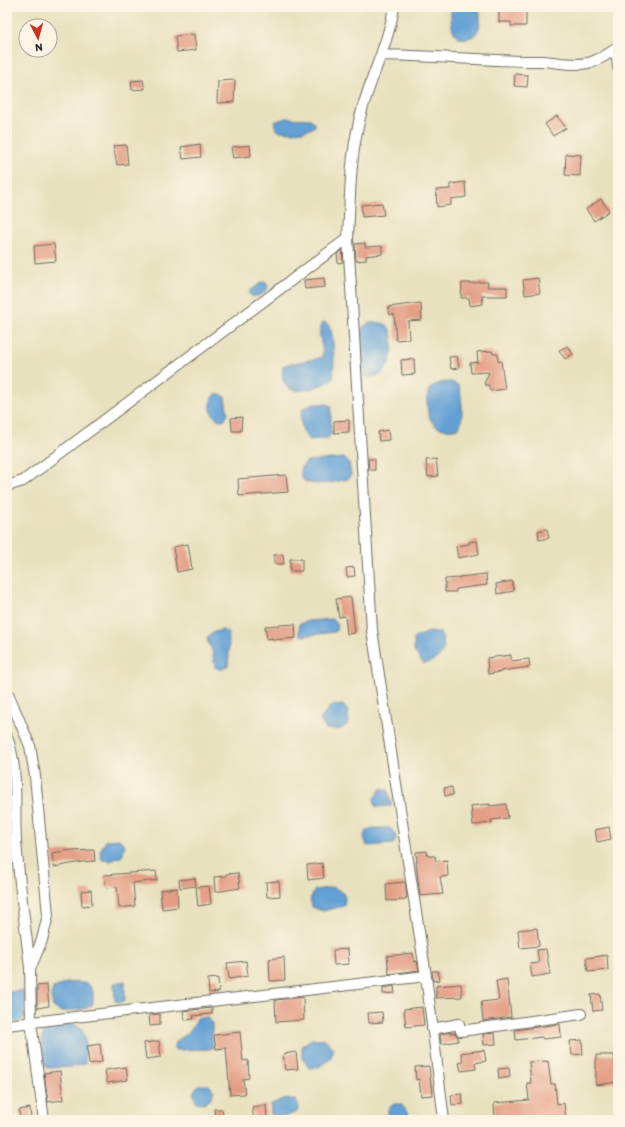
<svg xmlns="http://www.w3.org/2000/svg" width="625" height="1127" font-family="Itim,sans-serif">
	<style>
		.water { fill: #64a1d5; stroke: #486680 }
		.building { fill: #e49e85 }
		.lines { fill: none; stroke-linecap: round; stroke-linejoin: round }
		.minor-casing { stroke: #6d6b5f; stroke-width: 12 }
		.minor { stroke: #fff; stroke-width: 10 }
	</style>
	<rect width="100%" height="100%" fill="#fcf5e5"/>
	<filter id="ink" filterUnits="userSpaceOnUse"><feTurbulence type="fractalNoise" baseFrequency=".025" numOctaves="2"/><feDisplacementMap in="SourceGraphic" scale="8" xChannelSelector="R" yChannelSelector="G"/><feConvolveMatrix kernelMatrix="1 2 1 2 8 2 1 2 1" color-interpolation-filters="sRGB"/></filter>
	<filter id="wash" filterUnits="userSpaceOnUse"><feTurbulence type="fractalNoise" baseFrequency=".012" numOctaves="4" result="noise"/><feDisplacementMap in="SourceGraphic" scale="16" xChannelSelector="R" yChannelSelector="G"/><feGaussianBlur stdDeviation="0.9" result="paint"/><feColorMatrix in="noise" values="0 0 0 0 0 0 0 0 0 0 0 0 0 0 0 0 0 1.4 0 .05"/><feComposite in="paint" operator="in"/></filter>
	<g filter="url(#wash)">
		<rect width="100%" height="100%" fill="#e8e1bf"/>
		<!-- water -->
		<path class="water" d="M451,7H479C481,19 482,36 467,38C463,39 459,39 456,35C450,28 451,15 451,7Z
			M286,118L311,119L313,121L315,126C308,133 285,133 276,130L274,122Z
			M262,282H265C274,290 258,298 251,296L249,293L250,291Z
			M324,322C325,322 329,325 329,326C335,334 334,369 333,379C322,386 291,399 284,382C282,377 282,371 283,366L287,364L316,359L322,357C325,345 314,332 324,322Z
			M369,323C374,323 381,322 385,324C399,330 395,385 365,376C358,365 361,341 362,328Z
			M452,382L459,386C462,397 464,417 459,428C438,433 427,424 427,402C427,399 427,393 429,390C434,383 444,382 452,382Z
			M216,394H221L225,397L228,414L224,420C212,421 208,407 212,397Z
			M313,404H327L331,406V433L328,438L310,440C301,434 299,419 303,408Z
			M344,458L349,463L351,475L348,479C337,482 306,489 301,477C300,474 301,470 301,467L307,461Z
			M333,619L338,625L335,632L303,636L299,634V624L308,621Z
			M222,630L229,633C228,644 230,655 228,666L221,670L215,667L212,650L208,643L207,637L214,632Z
			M429,632L440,633C449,650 441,659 424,664L414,652V638Z
			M343,705L348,711L349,723L341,729H326L320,720L330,706Z
			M381,788L388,790L392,806L376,807L374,799Z
			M373,828H390L395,833L396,840L393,844L367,846L364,837L366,830Z
			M119,839L125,845L122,856L111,861L102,860L100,851L106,840Z
			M334,887L343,893L345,898L344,906L323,911L312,907L310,899L315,890Z
			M125,981V1000C122,1003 119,1003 115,1001L114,983Z
			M77,982L88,984L93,991V1004L87,1008L61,1012L53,1007L51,997L53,988L67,983Z
			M19,991H23L25,994L26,1017L20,1021L7,1023V992Z
			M207,1017L212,1023V1037L213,1048L208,1049L175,1050V1042C185,1035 193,1030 197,1018Z
			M61,1022C65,1022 69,1023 73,1024C90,1029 85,1051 85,1064L71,1067L47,1068L43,1060L42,1039L43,1029L48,1024Z
			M312,1039L326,1040L333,1048L331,1058L319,1067L309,1068L302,1058V1045Z
			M198,1085H209L214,1091L210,1100L204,1103L196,1102L193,1092Z
			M286,1098L296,1100L299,1107L297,1112L284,1117L271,1115L270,1105Z
			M394,1104H401L410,1117V1120H388V1109Z"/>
		<g id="blocks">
			<!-- building -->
			<path class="building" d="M507,7H526V26H511V22H499V9H507Z
				M194,34L196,50L177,52L175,36Z
				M515,74L528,75L527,87L514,86Z
				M143,80L145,89L132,90L131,81Z
				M235,80L234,102L217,103L218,81Z
				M557,116L566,128L553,136L545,124Z
				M200,144L201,157L183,159L181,147Z
				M126,145L128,164L117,165L113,146Z
				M250,145L251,156L233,158L231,147Z
				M566,154L581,155L580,176L565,175Z
				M465,182L466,197L451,199V205L437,207L436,190L450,189V184Z
				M601,199L609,211L594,221L586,209Z
				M382,203L384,215L362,217L361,205Z
				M365,243V247L382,246V254L366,256V260L356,261L355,244Z
				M54,244L56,261L35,263L34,246Z
				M342,250L343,262L338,263L337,254Z
				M324,278L325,287L305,289L304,280Z
				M538,278L540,293L525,295L523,280Z
				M478,282H488L487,287H507V296H482L483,304L470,306L469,298H461L462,283H477Z
				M421,303L422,320L408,321L409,339L396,340L394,314L390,315L388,307Z
				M568,346L573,354L565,359L559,350Z
				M492,351L493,354H498V362L501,361L505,389L490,391L489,386L484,384L489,372L471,373L470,363L478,362L477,352Z
				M457,356L459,368L451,369L449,357Z
				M414,359L415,374L402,375L401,360Z
				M242,417L241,431H232L231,418Z
				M349,420V432L334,433V421Z
				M388,430L389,440L379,441L378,432Z
				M368,459H375V470H369Z
				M436,459L438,476L428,477L426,460Z
				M286,475L288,492L239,496L238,479Z
				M547,529L549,538L539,540L538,531Z
				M477,541L479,554L458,558L456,546L469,544V542Z
				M188,544L192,569L177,572L173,547Z
				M283,554L284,564H274V555Z
				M290,559H302V571H290Z
				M354,567L355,576L347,577L346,568Z
				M486,574L487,585L456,589V592H445V579L459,578V577Z
				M512,581L514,591L497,594L496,584Z
				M351,597L355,633L347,634L345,616L339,617L336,599Z
				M295,624L296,638L273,640V638L267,639L265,626Z
				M511,655V661L529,659L530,667L501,671V672L488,674L487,658Z
				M452,787L453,795L445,796L444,788Z
				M490,804V806L506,804L508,818L491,820L492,823L473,825L471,806Z
				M609,827L611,839L597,842L595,830Z
				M71,850V851L94,850L95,861L82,862L54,867L52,853Z
				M427,851L428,856H435L436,861L447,860L448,876L440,877L443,894L420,896L416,862H417L416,852Z
				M322,863L324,878L308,880L307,865Z
				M156,871L157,880L133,883L135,906L119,908L117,887L106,888L104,875Z
				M238,873L240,888L215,892L214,877L226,876V874Z
				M195,878L196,886L180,888L179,880Z
				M279,881L280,896L267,897L266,882Z
				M405,882L407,898H405V900L387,901L386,884Z
				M209,886L211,904L198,906L196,887Z
				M177,888L178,907L162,909L160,890Z
				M91,890L92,905L82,906L81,891Z
				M537,928L539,946L520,948L518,930Z
				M348,949L349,964L334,965L333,950Z
				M546,949L550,974L532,977L530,964L539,963L537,950Z
				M413,953L414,962L417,961L419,970L389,974L387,956Z
				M607,955L608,970L588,972L586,958Z
				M284,957L285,980L270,981L269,959Z
				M246,961L248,976L229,979L227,963Z
				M432,971H438L440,980L433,981Z
				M218,978L219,992L209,993L208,979Z
				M507,979L511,1017L483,1021L481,1002L499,1000L496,981Z
				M461,984L462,997L436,998V986Z
				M47,985L49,1006L37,1008V986Z
				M394,986L395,993L383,994V988Z
				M600,994L602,1010L593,1011L591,995Z
				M303,997L304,1020L276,1022L275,1000Z
				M422,1007L424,1025L406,1027L404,1009Z
				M212,1008V1014L193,1016L194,1019L185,1020L183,1011Z
				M382,1012L383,1022L369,1023L368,1013Z
				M160,1014V1025L150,1026L149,1015Z
				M560,1024L561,1037L543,1039L542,1037L516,1040L515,1030Z
				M240,1032L243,1061L248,1060L249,1078L243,1079L245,1094L230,1095L226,1048L216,1049L214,1035Z
				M450,1032V1033H455L458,1037V1041L441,1044L440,1034Z
				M495,1033L496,1044L484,1045L483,1034Z
				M582,1040L583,1054L572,1055L570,1041Z
				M159,1041L161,1057L146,1059L144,1043Z
				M100,1044L102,1062L89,1064L87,1046Z
				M484,1050L486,1061L475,1063L476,1069L461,1071L459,1063L463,1062L461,1053Z
				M296,1052L298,1069L285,1070L283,1054Z
				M596,1055H614L617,1082L596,1085Z
				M546,1061V1062L548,1061L551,1084H555L557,1104L564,1103L566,1120H495L494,1103L529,1100L527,1083H531L529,1062Z
				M429,1066L431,1085H432L433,1095L421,1096L419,1079L416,1080L415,1067Z
				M126,1067L128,1080L107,1083L105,1070Z
				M509,1068L510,1077L499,1079L498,1069Z
				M60,1071L63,1100L48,1102L44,1073Z
				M462,1094L463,1104L452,1105L451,1095Z
				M266,1105L267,1120H254L252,1107Z
				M30,1108L31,1120H20L19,1110Z
				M214,1109H222L224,1117L215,1118Z"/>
		</g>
	</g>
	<g filter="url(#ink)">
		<use href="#blocks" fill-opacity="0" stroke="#6d6b5f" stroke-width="1"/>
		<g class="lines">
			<!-- minor casing -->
			<g class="minor-casing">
				<path id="minor" d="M394,7C388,46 367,84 359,122C350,159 350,199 348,238L372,630L426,976L444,1120
					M616,48L618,67
					M381,55C435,56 489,61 543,61C558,62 573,66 588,63C599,60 609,54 618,47
					M7,486L23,481L348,238
					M7,691L30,746L35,776L48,915L42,940L30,969L31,1022L44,1120
					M7,737C19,769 14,806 16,840C19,882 25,925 30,967
					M7,1025L426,976
					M432,1029L459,1024L461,1031L581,1014"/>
			</g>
			<!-- minor -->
			<use href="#minor" class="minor"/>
		</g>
	</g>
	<!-- margin -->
	<rect width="625" height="1127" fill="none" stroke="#fcf5e5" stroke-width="24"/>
	<!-- north arrow -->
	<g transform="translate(38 38) rotate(174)"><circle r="19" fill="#fcf5e5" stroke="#a8a49b"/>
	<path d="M0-3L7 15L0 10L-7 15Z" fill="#c8321e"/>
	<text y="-6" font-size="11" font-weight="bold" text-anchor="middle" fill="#2b2b2b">N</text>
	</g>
</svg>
